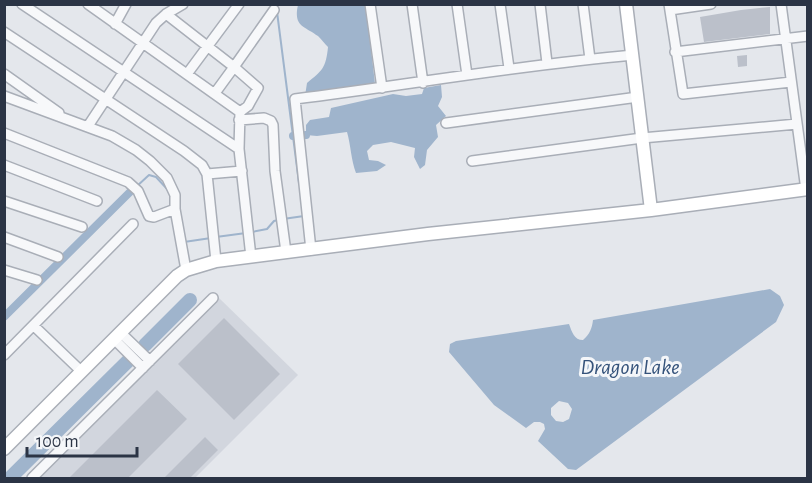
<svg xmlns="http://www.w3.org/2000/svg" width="812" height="483" font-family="'Alegreya Sans',sans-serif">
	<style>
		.built { fill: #d2d6de }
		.water { fill: #9fb4cc; fill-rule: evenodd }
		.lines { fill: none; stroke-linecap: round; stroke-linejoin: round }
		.stream { stroke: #9fb4cc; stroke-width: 2 }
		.canal { stroke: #9fb4cc; stroke-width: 8 }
		.river { stroke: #9fb4cc; stroke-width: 14 }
		.building { fill: #bbc0ca }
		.street-casing { stroke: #a9aeb7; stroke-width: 12 }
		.secondary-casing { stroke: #a9aeb7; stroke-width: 15 }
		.street { stroke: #f7f8fa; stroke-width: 9 }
		.secondary { stroke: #fff; stroke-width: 12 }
		.labels { text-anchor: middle; stroke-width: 6; stroke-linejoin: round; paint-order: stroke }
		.water-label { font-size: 22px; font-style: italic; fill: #34527a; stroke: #f4f6f9 }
	</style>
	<rect width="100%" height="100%" fill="#e4e7ec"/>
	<!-- built -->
	<path class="built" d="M219,298L298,375L195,478H38Z"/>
	<!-- water -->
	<path class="water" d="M298,5H366L375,84L305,96L307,83C322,71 326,68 328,47C325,44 321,39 318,36C305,26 293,27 298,5Z
		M441,85L442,97L438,106L446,116L436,125L438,137L427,150L425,165L420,169L414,157L415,148L391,142L373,145L367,151L369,160L378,161L386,165L377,171L356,173C351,160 351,146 347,132L317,136L306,135V125L310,120L329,117L331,108L393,94L406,96L422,94L424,88Z
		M770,289L780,296L784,305L776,322L576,470L568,469L538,441L545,429L544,424L540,422H534L526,428L494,405L449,352L450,344L456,341L569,324C572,332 574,340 583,340C590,334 592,328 593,320ZM559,401L568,403L572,409L569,419L563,422L556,421L551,415V408Z"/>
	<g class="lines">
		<!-- stream -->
		<path class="stream" d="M276,4L299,183
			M136,187L149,175L156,177L168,190
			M283,219L304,216
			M252,232L267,229L274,221L278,220
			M216,237L246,233
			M184,242L211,238"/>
		<!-- canal -->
		<path class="canal" d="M293,136L306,135
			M4,317L133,189"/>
		<!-- river -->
		<path class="river" d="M145,345L190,300
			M10,478L129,360"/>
	</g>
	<!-- building -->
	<path class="building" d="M770,7V34L704,42L700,17L741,10Z
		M747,55V66L738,67L737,56Z
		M224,318L280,374L234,420L178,364Z
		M157,390L187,419L128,478H69Z
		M205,437L218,450L190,478H164Z"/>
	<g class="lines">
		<!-- street casing -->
		<g class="street-casing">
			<path id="street" d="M22,4L239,149
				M88,4L240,112
				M370,4L382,88
				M412,4L423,83
				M457,4L467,75
				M500,4L509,68
				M540,4L547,63
				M583,4L590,59
				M669,4L683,94L791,82
				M781,4L806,190
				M670,10L711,4
				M166,14L234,67L215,93
				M115,24L126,4
				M4,32L184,151L202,165L207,174L216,261
				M675,52L808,36
				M4,74L59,113
				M187,74L239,4
				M4,96L112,136L136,150L150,161L167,178L175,195V209L186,270
				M239,120L264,118L271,121L273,125L275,171L286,252
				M446,123L638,97
				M88,126L156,23L166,14L183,4
				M4,133L128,182L138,191L149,216L154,217L175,209
				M472,161L642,138L797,124
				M4,165L97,201
				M207,174L242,171
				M4,201L82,227
				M4,237L58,257
				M311,250L295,99C408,85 519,65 633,55
				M251,257L239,149L240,112L248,106L258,88L234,67L274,10
				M4,270L37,280
				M34,326L82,372
				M121,333L150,361
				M115,340L143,368
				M4,355L133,224
				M32,478L213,298"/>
		</g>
		<!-- secondary casing -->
		<g class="secondary-casing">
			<path id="secondary" d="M626,4L651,210
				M4,449L177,276L186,270L216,261L428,234L651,210L808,189"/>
		</g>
		<!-- street -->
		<use href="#street" class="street"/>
		<!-- secondary -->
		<use href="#secondary" class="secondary"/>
	</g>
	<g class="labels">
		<!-- water labels -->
		<g class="water-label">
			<text x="630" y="374">Dragon Lake</text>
		</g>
	</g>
	<!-- border -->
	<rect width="812" height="483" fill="none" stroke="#2b3445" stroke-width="12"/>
	<!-- scale -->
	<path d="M27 447v9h110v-9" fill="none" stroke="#2b3445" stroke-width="3"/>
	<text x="36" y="447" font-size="18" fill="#2b3445" stroke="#f4f6f9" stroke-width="4.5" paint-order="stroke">100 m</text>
</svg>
